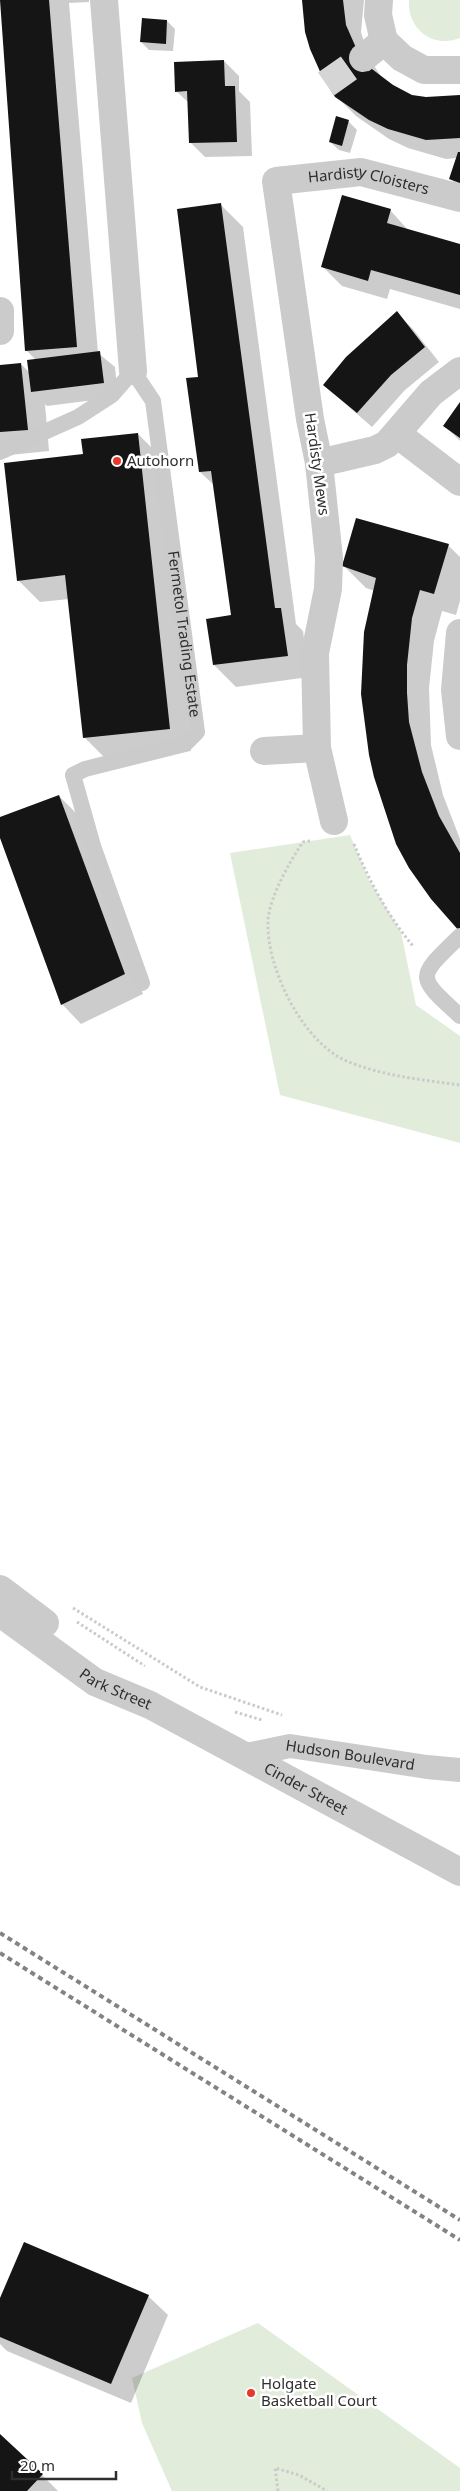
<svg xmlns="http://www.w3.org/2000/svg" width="460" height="2491" font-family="'Noto Sans',sans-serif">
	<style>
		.green { fill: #e2ecdb }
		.shadow { fill: #0003 }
		.building { fill: #151515 }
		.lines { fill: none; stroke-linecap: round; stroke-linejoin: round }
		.minor-tunnel { stroke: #d5d5d5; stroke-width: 28; stroke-dasharray: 28 14; stroke-linecap: butt }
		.path { stroke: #cbcbcb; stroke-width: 3; stroke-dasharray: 2.5 2.5; stroke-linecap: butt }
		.service { stroke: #cbcbcb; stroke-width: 16 }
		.pedestrian { stroke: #cbcbcb; stroke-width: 24 }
		.minor { stroke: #cbcbcb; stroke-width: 28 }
		.tertiary { stroke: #cbcbcb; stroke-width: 28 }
		.rail { stroke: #838383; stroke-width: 4; stroke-dasharray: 5 4; stroke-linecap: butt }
		.poi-dot { fill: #ea372b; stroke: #fff; stroke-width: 2 }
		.labels { text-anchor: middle; stroke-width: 5; stroke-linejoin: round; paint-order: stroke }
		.street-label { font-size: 15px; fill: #2e2e2e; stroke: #fff }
		.poi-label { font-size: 15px; fill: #2e2e2e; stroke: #fff; text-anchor: start }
	</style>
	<rect width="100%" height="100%" fill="#fff"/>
	<!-- green -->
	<path class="green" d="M409,0H460V38C432,49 407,28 409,0Z
		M350,835L369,880L401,932L416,1005L460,1036V1143L280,1095L230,853Z
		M258,2323L460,2468V2491H172L142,2423L132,2378Z"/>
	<!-- shadow -->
	<path class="shadow" d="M2,0H89V2L69,3L98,353L115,367L118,397L47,406L45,404L49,451L0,456V366L21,364L30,373L36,360L26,350Z
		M303,0H364L361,32L369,58L382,78L412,96L448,99L460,96V187L450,179L457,158L446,159L408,148L389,139L356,116L336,96Z
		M167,21L175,29L173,51L149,50L141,42Z
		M224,61L239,76V91L250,102L252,156L205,157L190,142L189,103L176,91Z
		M337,118L349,122L357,130L350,153L339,150L330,142Z
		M221,205L243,227L296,624L303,631L309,677L236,687L214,665L233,616L215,486L200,472V378Z
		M390,210L409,231L460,245V309L390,289L387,299L342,286L323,267Z
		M397,313L412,328L439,362L405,390L372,427L324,385Z
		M460,405V441L445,426Z
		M138,434L160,456L191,751L106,759L84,737L69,599L40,602L18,580L84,455Z
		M448,545L460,557V601L456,615L442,611L434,641L429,688L431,745L443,795L460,839V930L375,591L366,588L344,566Z
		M59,796L78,815L143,994L81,1024L62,1004L0,834V819Z
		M148,2296L168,2315L131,2403L7,2351L0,2344V2301Z
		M0,2436L42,2475L58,2491H0Z"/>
	<!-- building -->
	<path class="building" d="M0,0H49L77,347L25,351Z
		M302,0H343L346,25L357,50L368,66L393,85L412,95L426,97L460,95V138L426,140L388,129L369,120L335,97L322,76L310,49L305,32Z
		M142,18L167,20L166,44L140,42Z
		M224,60L225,86H235L237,142L189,143L187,91L175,92L174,62Z
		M336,116L349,120L342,146L329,142Z
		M458,152H460V183L449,179Z
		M342,195L391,209L387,223L460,244V295L371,270L368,281L321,267Z
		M221,203L275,608H281L288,656L213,665L206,619L231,615L211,471L199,472L186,378L198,377L177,209Z
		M397,311L425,347L391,375L357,413L323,385L346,357Z
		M100,351L104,383L31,392L27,360Z
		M21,363L28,430L0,432V365Z
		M460,402V438L443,426Z
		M138,433L170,729L83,738L65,575L17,581L4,463L83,454L81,439Z
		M356,518L449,544L434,594L420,590L412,618L407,665V693L409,722L422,772L439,816L460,853V932L431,899L409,868L396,844L374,777L369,755L361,694L364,632L376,578L342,566Z
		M59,795L125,974L61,1005L0,838V817Z
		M24,2242L149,2295L111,2384L0,2337V2298Z
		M0,2434L43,2474L27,2491H0Z"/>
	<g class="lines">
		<!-- minor-tunnel -->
		<path class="minor-tunnel" d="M326,84L363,58"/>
		<!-- path -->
		<path class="path" d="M310,841L303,842C290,861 269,898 268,921C266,968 303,1044 349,1062C384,1076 423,1080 460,1085
			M354,844C369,881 388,916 413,946
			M73,1608L200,1687L282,1715
			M77,1622L145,1666
			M235,1712L262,1720
			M278,2491L275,2468L299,2475L327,2491"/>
		<!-- service -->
		<g class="service">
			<path id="s1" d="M0,452L78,417L112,395L133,371L153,401L197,732L185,744L85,769L73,775L93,846L142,983"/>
			<path d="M460,936C417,978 415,975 460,1016"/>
		</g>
		<!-- pedestrian -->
		<path class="pedestrian" id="s2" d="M242,1756L290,1746L427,1767L460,1770"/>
		<!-- minor -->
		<g class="minor">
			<path d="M104,0L133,371"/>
			<path d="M379,0L378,15L384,41L402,58L424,70H460"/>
			<path d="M363,58L384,41"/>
			<path d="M0,311V331"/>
			<path d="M397,434L460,482"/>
			<path d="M319,463L375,450L387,444L431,393L460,371"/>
			<path d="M460,633L455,690L460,736"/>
			<path d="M264,751L317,748"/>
			<path id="s3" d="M334,821L317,748L315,653L328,589L329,558L319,463L310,419L276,181L361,172L460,198"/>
		</g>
		<!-- tertiary -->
		<g class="tertiary">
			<path d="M0,1589L45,1623"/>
			<path id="s4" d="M0,1613L95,1682L150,1705L460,1872"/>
		</g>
		<!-- rail -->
		<path class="rail" d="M0,1933L460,2220
			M0,1953L460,2240"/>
	</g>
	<!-- markers -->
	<g class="poi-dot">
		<circle cx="117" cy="461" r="5"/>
		<circle cx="251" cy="2393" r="5"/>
	</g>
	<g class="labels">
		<!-- street labels -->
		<g class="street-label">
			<text dy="5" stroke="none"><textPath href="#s3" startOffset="741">Hardisty Cloisters</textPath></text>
			<text transform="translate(317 464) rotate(82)" y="5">Hardisty Mews</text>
			<text dy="5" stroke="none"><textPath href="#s1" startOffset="429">Fermetol Trading Estate</textPath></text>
			<text dy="5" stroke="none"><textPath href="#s4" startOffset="139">Park Street</textPath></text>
			<text dy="5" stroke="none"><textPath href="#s2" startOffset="110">Hudson Boulevard</textPath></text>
			<text dy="5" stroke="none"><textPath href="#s4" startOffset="354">Cinder Street</textPath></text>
		</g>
		<!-- poi labels -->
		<g class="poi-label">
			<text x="127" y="466">Autohorn</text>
			<text x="261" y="2389">Holgate<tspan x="261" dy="17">Basketball Court</tspan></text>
		</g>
	</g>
	<!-- scale -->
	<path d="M12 2471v8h104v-8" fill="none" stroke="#2e2e2e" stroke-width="2.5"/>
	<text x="20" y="2471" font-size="15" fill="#2e2e2e" stroke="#ffffff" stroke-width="4" paint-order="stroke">20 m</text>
</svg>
